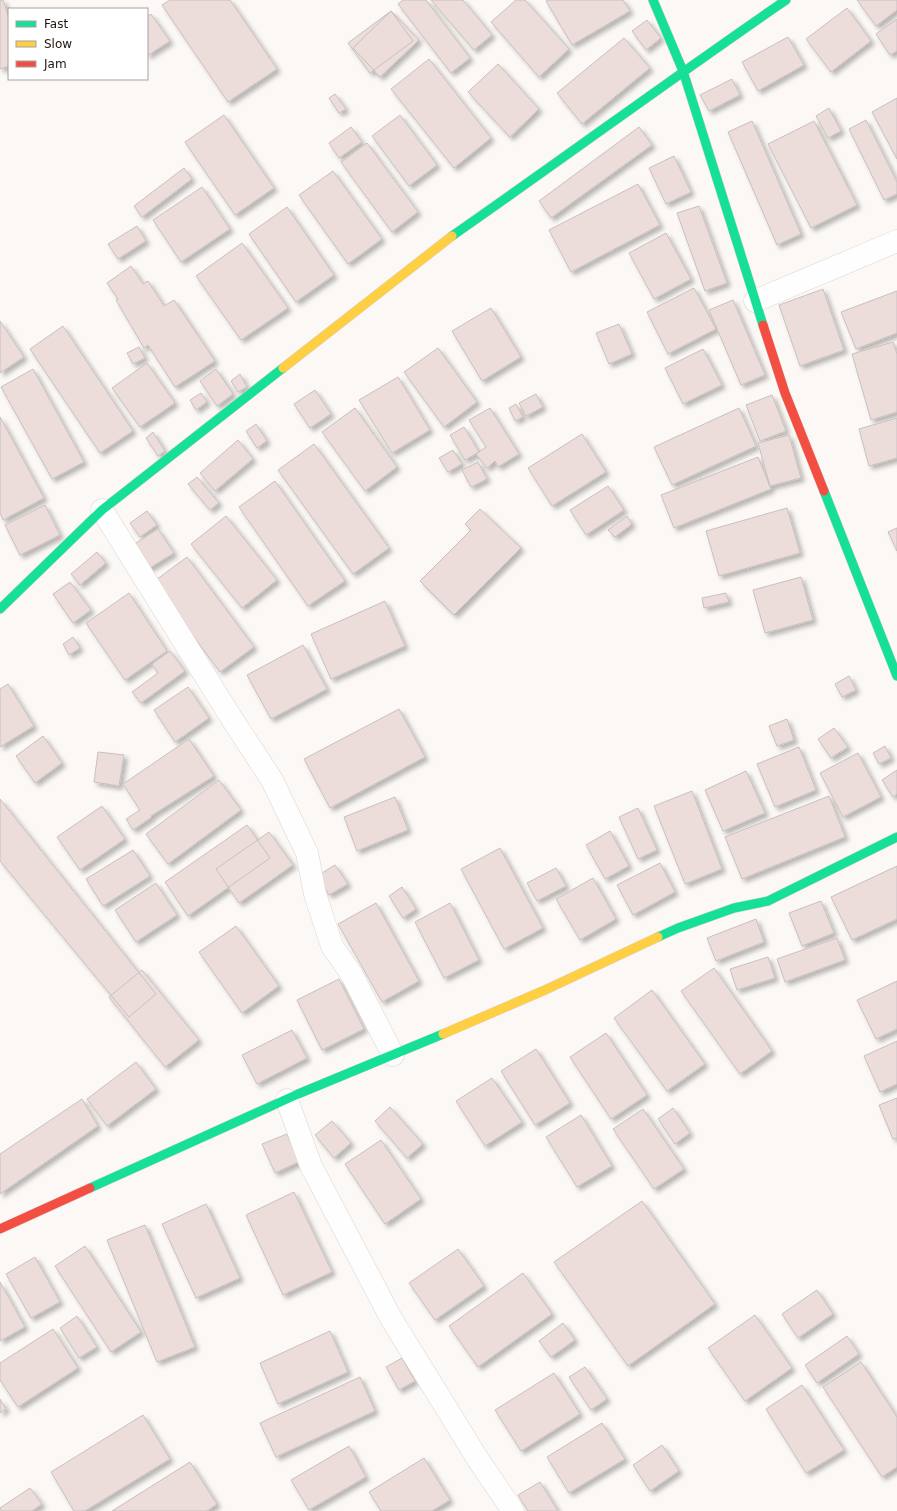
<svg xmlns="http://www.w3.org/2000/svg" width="897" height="1511" font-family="'DejaVu Sans',sans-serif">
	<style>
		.building { fill: #ecdddb; stroke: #c8c0be; filter: url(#shadow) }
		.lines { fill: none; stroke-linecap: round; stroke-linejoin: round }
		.street-casing { stroke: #dbd4cf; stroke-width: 23 }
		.fast-casing { stroke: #dbd4cf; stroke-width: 10 }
		.slow-casing { stroke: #dbd4cf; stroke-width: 10 }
		.jam-casing { stroke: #dbd4cf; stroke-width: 10 }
		.street { stroke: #fefefe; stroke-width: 22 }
		.fast { stroke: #16e098; stroke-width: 9 }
		.slow { stroke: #ffcf43; stroke-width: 9 }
		.jam { stroke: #f24e42; stroke-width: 9 }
	</style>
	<defs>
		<filter id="shadow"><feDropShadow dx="3.5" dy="3.5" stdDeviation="2" flood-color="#0004"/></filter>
	</defs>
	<rect width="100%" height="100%" fill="#fbf8f5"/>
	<!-- building -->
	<path class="building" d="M0,0H3L9,18V66L0,69Z
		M170,0H230L277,69L228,102L162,5Z
		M403,0H426L470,58L451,73L398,4Z
		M431,0H463L492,35L474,50Z
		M516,0H525L569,49L539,77L491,22Z
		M548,0H623L630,11L572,45L546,1Z
		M857,0H897V10L876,26Z
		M847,8L871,41L831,72L806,39Z
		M391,11L413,41L370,73L348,43Z
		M391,11L419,40L380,77L353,48Z
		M151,14L170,41L147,56V17Z
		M897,19V51L890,55L876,34Z
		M647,20L661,38L646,50L632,31Z
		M788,37L804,65L758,91L742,62Z
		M624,38L650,68L582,124L557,93Z
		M429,59L491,138L454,168L391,89Z
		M498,64L539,109L510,137L468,92Z
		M732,79L740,95L709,111L700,95Z
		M335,94L346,109L339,113L329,98Z
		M897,98V159L872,112Z
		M829,108L841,131L828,138L816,116Z
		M224,115L274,188L235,215L185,142Z
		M400,115L437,165L409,186L372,136Z
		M866,120L897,182V194L884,200L849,129Z
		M752,121L801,234L777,245L728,132Z
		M814,121L857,205L811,228L768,144Z
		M351,127L362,142L339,158L329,143Z
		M639,127L652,145L551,218L539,201Z
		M367,143L418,212L392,232L341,162Z
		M674,156L691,192L666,204L649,168Z
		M184,168L192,179L142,217L134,206Z
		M333,171L382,239L348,264L299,195Z
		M638,184L660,225L571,272L549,230Z
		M202,187L230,229L181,262L153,220Z
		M699,206L727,283L705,291L677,213Z
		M287,207L334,275L296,302L249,234Z
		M137,226L146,241L118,259L108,244Z
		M666,233L691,279L654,299L629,253Z
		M242,243L288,308L241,340L196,276Z
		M131,266L143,284L148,281L164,306L174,300L215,361L175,387L148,345L144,348L116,300L118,299L107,283Z
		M694,288L716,329L668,354L647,312Z
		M823,289L844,350L800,366L779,305Z
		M897,291V333L856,349L841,312Z
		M733,300L765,375L741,385L709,310Z
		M491,308L521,357L482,381L452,331Z
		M0,321L24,357L0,373Z
		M619,324L632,354L609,364L596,333Z
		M63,326L133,431L100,453L30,349Z
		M893,342L897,354V412L871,420L852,354Z
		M139,347L145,358L133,364L127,353Z
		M438,348L477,402L444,427L404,372Z
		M703,349L722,385L683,404L665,368Z
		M147,363L175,403L140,427L112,388Z
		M33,369L84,462L52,479L1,387Z
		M216,369L233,394L217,406L200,381Z
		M240,374L247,387L238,392L231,381Z
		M398,377L430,430L392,453L359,400Z
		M315,390L331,414L310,428L294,404Z
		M201,393L207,402L196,410L190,400Z
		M536,394L543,407L526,416L519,403Z
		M772,395L786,431L760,441L746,405Z
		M516,404L523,417L515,421L509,408Z
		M355,408L397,467L365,491L322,432Z
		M490,408L519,454L498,467L495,461L487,468L476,454L486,447L469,420Z
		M739,408L756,446L672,485L654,447Z
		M0,417L44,498L3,520L0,513Z
		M897,418V458L869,466L859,429Z
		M256,424L267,441L257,448L246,431Z
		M464,427L479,452L465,460L450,435Z
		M153,432L165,451L158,456L146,438Z
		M582,434L606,472L552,506L528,468Z
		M789,435L801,478L770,486L758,443Z
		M238,440L253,459L215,491L200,473Z
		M314,444L389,548L353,574L278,470Z
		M453,450L462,464L448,472L439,458Z
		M758,457L771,489L674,528L661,495Z
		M478,462L487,479L471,487L462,470Z
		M197,477L219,503L210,510L188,484Z
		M275,481L345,581L308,606L239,507Z
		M608,486L624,510L586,535L570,510Z
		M45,505L60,535L20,555L5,525Z
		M787,508L800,553L719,576L706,531Z
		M480,509L521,548L454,615L420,581L471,530L465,524Z
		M147,511L157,525L140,537L130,523Z
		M226,516L277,580L242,608L191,544Z
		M627,516L632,524L615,537L608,530Z
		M897,528V551L888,532Z
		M158,529L174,553L148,569L133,545Z
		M97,552L106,563L80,585L71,574Z
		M187,557L254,647L220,672L153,582Z
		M801,577L813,620L765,633L753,590Z
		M70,582L91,610L73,623L53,594Z
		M129,593L167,651L125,680L86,623Z
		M726,593L729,602L704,608L702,598Z
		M385,601L405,646L331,679L311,634Z
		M73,637L80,648L69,655L63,644Z
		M303,645L327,689L271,719L247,675Z
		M170,651L185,671L141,703L132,692L158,673L152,664Z
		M849,676L856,690L842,697L835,684Z
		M8,684L34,726L0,747V689Z
		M188,687L209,718L175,742L154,710Z
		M399,709L425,757L330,808L304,759Z
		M787,719L794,740L777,746L769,726Z
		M834,728L848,747L831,758L818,739Z
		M43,736L62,763L35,783L16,756Z
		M189,739L214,776L151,816L152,817L133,830L126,819L140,810L123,784Z
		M885,746L891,758L879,764L873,753Z
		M799,747L816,790L775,807L757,764Z
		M98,752L124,755L119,786L94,782Z
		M858,753L881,797L843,817L820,773Z
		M897,770V794L893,797L882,780Z
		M746,771L765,813L723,831L705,790Z
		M219,780L241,810L168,864L146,834Z
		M692,791L722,869L685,884L654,806Z
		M829,796L845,837L742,879L725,837Z
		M395,797L408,830L357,851L344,817Z
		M0,799L156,994L129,1017L0,861Z
		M102,806L125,839L80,870L57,837Z
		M638,808L657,850L638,859L619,817Z
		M247,825L270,858L188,916L165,882Z
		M610,831L629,866L605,879L586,845Z
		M269,832L293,865L239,903L216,869Z
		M500,848L543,928L504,949L461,869Z
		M133,850L150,876L103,906L86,879Z
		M660,863L675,892L633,915L617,885Z
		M335,865L348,884L329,895L317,876Z
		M897,866V919L852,940L831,897Z
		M556,868L566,886L537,901L527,883Z
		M593,878L616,919L580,940L556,899Z
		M156,883L177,915L136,942L115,910Z
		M402,887L416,909L403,918L389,896Z
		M821,901L834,933L802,946L789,913Z
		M376,903L419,981L382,1002L338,924Z
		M450,903L479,960L444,978L415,922Z
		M756,919L764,942L716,961L707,938Z
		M236,926L279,986L242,1013L199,952Z
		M837,938L845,960L785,982L777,959Z
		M768,957L775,978L737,990L730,969Z
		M714,968L772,1051L740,1074L681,991Z
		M142,970L199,1040L165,1067L109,997Z
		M339,979L364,1029L322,1050L297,1000Z
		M897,981V1029L876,1039L857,1000Z
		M652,990L705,1064L667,1091L614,1018Z
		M292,1030L307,1058L257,1084L242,1055Z
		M606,1033L647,1095L611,1119L570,1057Z
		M897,1041V1084L880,1092L864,1056Z
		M536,1049L570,1103L535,1125L501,1071Z
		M136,1062L156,1089L107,1126L87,1099Z
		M492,1078L522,1122L485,1146L456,1101Z
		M897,1098V1138L893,1139L879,1105Z
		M82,1099L98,1126L0,1194V1154Z
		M390,1107L423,1144L407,1158L375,1121Z
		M673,1108L690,1133L675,1144L658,1119Z
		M643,1109L684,1169L654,1189L613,1129Z
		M581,1115L612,1166L577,1187L546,1137Z
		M332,1121L351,1143L334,1158L315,1135Z
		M287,1134L299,1162L275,1173L262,1144Z
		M381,1140L421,1199L385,1224L345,1164Z
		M294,1192L332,1272L283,1295L246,1215Z
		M642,1201L715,1304L628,1366L554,1262Z
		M206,1204L240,1278L196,1298L162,1224Z
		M145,1225L195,1347L157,1362L107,1240Z
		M85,1246L141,1332L111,1352L55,1266Z
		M458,1249L484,1286L435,1320L409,1283Z
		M35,1257L60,1302L31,1318L6,1274Z
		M523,1273L552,1314L478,1367L449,1326Z
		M0,1282L25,1327L0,1341Z
		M817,1290L833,1314L798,1338L782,1314Z
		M755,1315L792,1368L745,1401L708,1348Z
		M77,1316L97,1347L79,1358L60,1328Z
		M563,1323L575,1340L551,1357L539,1341Z
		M53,1329L78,1368L18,1407L0,1380V1363Z
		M330,1331L348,1372L278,1404L260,1363Z
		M847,1336L859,1354L817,1383L805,1365Z
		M402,1358L415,1381L399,1390L386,1367Z
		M861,1362L897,1417V1467L882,1477L823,1387Z
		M585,1367L607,1399L591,1410L569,1377Z
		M554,1373L580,1414L521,1451L495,1410Z
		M360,1377L375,1411L276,1457L260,1423Z
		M802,1385L844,1450L806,1473L766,1409Z
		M0,1399L6,1409L0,1413Z
		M143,1415L170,1459L85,1511H74L51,1472Z
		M602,1423L625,1459L569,1493L547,1457Z
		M662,1445L679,1471L650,1491L633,1465Z
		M349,1446L366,1477L309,1510L291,1480Z
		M424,1458L450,1500L432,1511H381L369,1492Z
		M190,1462L217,1504L207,1511H112Z
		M540,1482L558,1511H528L518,1495Z
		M30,1488L42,1504L32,1511H1L0,1508Z"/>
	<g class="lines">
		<!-- street casing -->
		<g class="street-casing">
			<path id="street" d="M755,301L897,241
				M102,510L232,719L272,780L307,853L315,894L332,946L352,975L393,1055
				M287,1100L311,1166L392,1320L479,1461L513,1511"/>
		</g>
		<!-- fast casing -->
		<g class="fast-casing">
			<path id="fast" d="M653,0L683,71L763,325
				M452,236C564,158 674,77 786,0
				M824,491L897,676
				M0,609L102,510L283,368
				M658,937L678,928L734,908L768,901L897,837
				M90,1188L298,1094L443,1034"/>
		</g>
		<!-- slow casing -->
		<g class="slow-casing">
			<path id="slow" d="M283,368L452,236
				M443,1034L545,990L658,937"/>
		</g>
		<!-- jam casing -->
		<g class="jam-casing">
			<path id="jam" d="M763,325L785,393L824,491
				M0,1229L90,1188"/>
		</g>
		<!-- street -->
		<use href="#street" class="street"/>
		<!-- fast -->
		<use href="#fast" class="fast"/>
		<!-- slow -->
		<use href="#slow" class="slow"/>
		<!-- jam -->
		<use href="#jam" class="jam"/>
	</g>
	<!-- legend -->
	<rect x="8" y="8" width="140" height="72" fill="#ffffff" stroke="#a6a19f"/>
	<rect x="16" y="21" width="20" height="6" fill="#16e098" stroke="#a6a19f"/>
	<text x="44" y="28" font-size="12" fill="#20150e">Fast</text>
	<rect x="16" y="41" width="20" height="6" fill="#ffcf43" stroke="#a6a19f"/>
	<text x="44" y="48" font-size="12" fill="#20150e">Slow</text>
	<rect x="16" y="61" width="20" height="6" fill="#f24e42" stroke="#a6a19f"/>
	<text x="44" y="68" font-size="12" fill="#20150e">Jam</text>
</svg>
